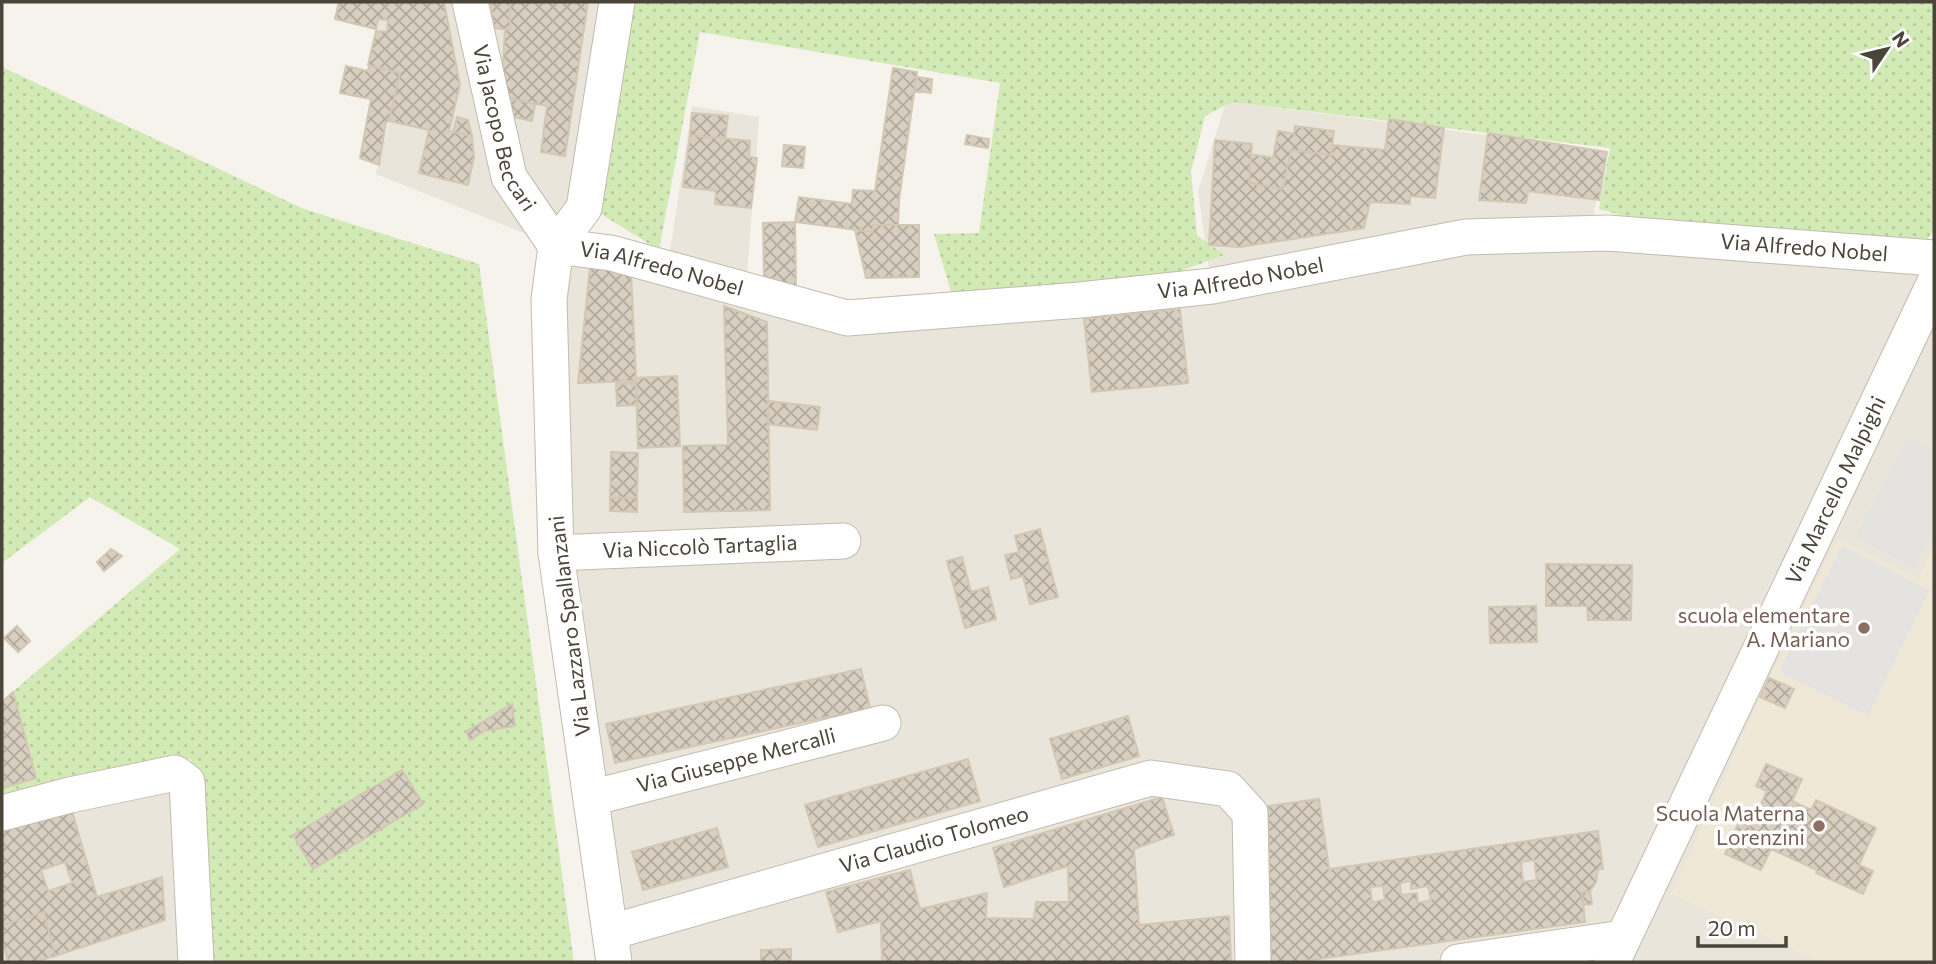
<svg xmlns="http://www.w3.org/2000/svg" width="1936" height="964" font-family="Commissioner,sans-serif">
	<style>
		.residential { fill: #eae5da }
		.education { fill: #efe8d6 }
		.grass { fill: url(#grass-dots) }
		.parking { fill: #e5e3e0 }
		.building { fill: url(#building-cross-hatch); stroke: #d3c7b4; stroke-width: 2; fill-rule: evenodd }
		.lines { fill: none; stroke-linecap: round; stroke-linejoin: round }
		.minor-casing { stroke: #c2bbae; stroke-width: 37 }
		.minor { stroke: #fff; stroke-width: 35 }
		.education-dot { fill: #8d6e63; stroke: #fff; stroke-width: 2.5 }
		.labels { text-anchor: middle; stroke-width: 7; stroke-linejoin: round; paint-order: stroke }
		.street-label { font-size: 21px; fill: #4b4439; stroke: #fff }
		.education-label { font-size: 21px; fill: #785e54; stroke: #fff; text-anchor: end }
	</style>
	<defs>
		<pattern id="grass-dots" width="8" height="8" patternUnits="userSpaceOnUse" patternTransform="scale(1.75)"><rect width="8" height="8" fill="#d2eab5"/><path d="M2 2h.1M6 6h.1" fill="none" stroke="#b6ca9c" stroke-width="1.8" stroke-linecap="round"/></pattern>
		<pattern id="building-cross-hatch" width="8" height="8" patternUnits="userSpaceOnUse" patternTransform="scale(1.75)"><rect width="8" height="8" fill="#d8cfc1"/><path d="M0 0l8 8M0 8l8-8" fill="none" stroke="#b1aa9e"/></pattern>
	</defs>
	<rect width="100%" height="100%" fill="#f6f3ec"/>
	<!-- residential -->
	<path class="residential" d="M337,2H618L565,241L668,265L692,106L759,117L746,287L896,307L1210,276L1198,192L1226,101L1607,151L1592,221L1934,256V962H614L563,570L549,243L376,174L400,75L368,67L376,28L336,18Z
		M181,778L193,962H2V819Z"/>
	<!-- education -->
	<path class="education" d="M1838,539L1918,578L1934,545V962H1821L1672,894L1760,697L1785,708L1793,689L1769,678Z"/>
	<!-- grass -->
	<path class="grass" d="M634,2H1934V228L1923,248L1620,215L1599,209L1610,148L1232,102L1205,116L1191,172L1197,235L1224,255L1154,281L951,292L934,234L979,233L1000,83L700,32L659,250L593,209Z
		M2,67L304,209L479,264L574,962H210L191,759L2,794V701L180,549L90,497L2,563Z"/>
	<!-- parking -->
	<path class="parking" d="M1909,436L1934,450V529L1914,568L1856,537Z
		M1842,545L1930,590L1868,716L1779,672Z"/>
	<!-- building -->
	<path class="building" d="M339,2H444L460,85L449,131L472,136L474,157L468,185L419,173L429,130L389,121L400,73L368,65L376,31L387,32L388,20L378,19L376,29L335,19Z
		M491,2H510V30L493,28Z
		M510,2H588L565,156L541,152L547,106L504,97L503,65L505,29L510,30Z
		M346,66L367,71L370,66L400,73L389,121L386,122L379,165L360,158L371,99L340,93Z
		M893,68L917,72L899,200L898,225H873V232L795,222L799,197L852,204L853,190L875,191Z
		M917,77L932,79L931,93L914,91Z
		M508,98L535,104L532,121L513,117Z
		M692,113L728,116L725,139L690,135Z
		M457,117L468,120L472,136L453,132Z
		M1389,119L1444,128L1435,198L1410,196V204L1370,202L1364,228L1240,247L1209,245L1215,140L1252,144L1249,183L1283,189L1291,150L1331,155L1333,145L1385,150Z
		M1295,126L1334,131L1331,155L1291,150L1283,189L1249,183L1251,154L1273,158L1278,131L1294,134Z
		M1488,133L1607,152L1599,200L1528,191L1526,203L1479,200Z
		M690,135L750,141L749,157L757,158L751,208L715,204L716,191L683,187Z
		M967,135L989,139L988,148L965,144Z
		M784,145L805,147L803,168L782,166Z
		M795,222L796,287L764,276L763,223Z
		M873,225H919V277L866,278L855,230L873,232Z
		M590,268L631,273L636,378L677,376L680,446L638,448L636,381L578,383Z
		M724,306L767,322L770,510L684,512L683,446L728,445Z
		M1180,309L1188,383L1092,392L1084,319Z
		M636,383L637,405L617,406L616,384Z
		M768,401L820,407L817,430L768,424Z
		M611,452L638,453L637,498H610Z
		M610,498H637V512L610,511Z
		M1040,529L1058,597L1030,604L1023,576L1011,579L1005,555L1019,552L1015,536Z
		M111,549L122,556L104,571L97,562Z
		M962,557L971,592L988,587L996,619L965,628L947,561Z
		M1546,564L1632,565L1631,620H1588L1587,606H1546Z
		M1536,606L1537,642L1490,643L1489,607Z
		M17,626L30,641L18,652L4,638Z
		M861,669L870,708L615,763L606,724Z
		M1769,678L1794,689L1785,708L1760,697Z
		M13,692L36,778L3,788L2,702Z
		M512,704L515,726L484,731L470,740L466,732Z
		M1128,716L1139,756L1062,779L1050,739Z
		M968,759L980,801L818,847L805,805Z
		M1766,764L1802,779L1792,801L1811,810L1816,800L1876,828L1859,865L1873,871L1863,894L1816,873L1817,870L1771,849L1761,870L1725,854L1739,822L1750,827L1767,791L1756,786Z
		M402,770L423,804L313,869L293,835Z
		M1162,797L1174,835L1134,849L1139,925L1229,916L1231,962H882L881,921L838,932L826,892L910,870L920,909L987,893L986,918L1034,919L1036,902H1069L1068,866L1004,887L993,848Z
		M1319,799L1329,869L1598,831L1603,869H1598L1596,882L1589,892H1582L1585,922L1296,962H1271L1268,806ZM1534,860L1537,880L1523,882L1521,862ZM1411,881V889L1428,886L1431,900L1418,903L1417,893L1401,895L1400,883ZM1383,886L1385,900L1372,902L1370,887Z
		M72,811L97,897L162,877L165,920L55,956L44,912L2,925V830ZM65,862L72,883L48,891L41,870Z
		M717,828L728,867L643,890L632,852Z
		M1590,891L1592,904L1583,905L1582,892Z
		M44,912L55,956L34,962H8L2,939V925Z
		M791,949V962H761V950Z"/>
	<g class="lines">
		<!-- minor casing -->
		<g class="minor-casing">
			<g id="minor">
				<path id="s1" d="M470,2L509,177L556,246"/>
				<path id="s2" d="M556,246L611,253L847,318L1080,300L1212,286L1466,237L1608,233L1934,258"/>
				<path id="s3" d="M556,553L843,541"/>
				<path id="s4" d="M591,798L883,723"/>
				<path d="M2,813L70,795L175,773L187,782L196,962"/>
				<path id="s5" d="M611,932L1151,778L1228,789L1250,813L1253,962"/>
				<path d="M614,962L556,553L549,299L556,246L584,208L617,2"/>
				<path d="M1458,962L1623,938"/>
				<path id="s6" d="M1612,962L1934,284"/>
			</g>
		</g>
		<!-- minor -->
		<use href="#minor" class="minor"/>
	</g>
	<!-- markers -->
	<g class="education-dot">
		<circle cx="1864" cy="628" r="7"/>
		<circle cx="1819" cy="826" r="7"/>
	</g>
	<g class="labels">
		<!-- street labels -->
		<g class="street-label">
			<text dy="7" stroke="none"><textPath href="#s1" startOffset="131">Via Jacopo Beccari</textPath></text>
			<text dy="7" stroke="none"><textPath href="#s2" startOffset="1264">Via Alfredo Nobel</textPath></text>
			<text dy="7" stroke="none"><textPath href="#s2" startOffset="108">Via Alfredo Nobel</textPath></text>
			<text dy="7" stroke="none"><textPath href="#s2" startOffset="696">Via Alfredo Nobel</textPath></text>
			<text dy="7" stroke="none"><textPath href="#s6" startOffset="522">Via Marcello Malpighi</textPath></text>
			<text dy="7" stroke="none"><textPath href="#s3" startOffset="144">Via Niccolò Tartaglia</textPath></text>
			<text transform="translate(570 626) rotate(-97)" y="7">Via Lazzaro Spallanzani</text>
			<text dy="7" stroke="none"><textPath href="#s4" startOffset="150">Via Giuseppe Mercalli</textPath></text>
			<text dy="7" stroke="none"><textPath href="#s5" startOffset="336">Via Claudio Tolomeo</textPath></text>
		</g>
		<!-- education labels -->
		<g class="education-label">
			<text x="1850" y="623">scuola elementare<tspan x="1850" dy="24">A. Mariano</tspan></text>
			<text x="1805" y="821">Scuola Materna<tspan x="1805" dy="24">Lorenzini</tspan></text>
		</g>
	</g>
	<!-- border -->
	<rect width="1936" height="964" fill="none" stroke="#4b4439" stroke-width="7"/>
	<!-- north arrow -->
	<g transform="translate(1887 49) rotate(55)" stroke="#ffffff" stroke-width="5" paint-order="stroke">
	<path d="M0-5L12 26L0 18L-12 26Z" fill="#4b4439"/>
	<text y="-10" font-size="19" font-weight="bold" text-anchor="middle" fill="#4b4439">N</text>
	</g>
	<!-- scale -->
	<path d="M1698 936v10h88v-10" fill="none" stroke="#4b4439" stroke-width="3.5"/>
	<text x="1708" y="936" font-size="21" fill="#4b4439" stroke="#ffffff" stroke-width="5" paint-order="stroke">20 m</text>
</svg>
